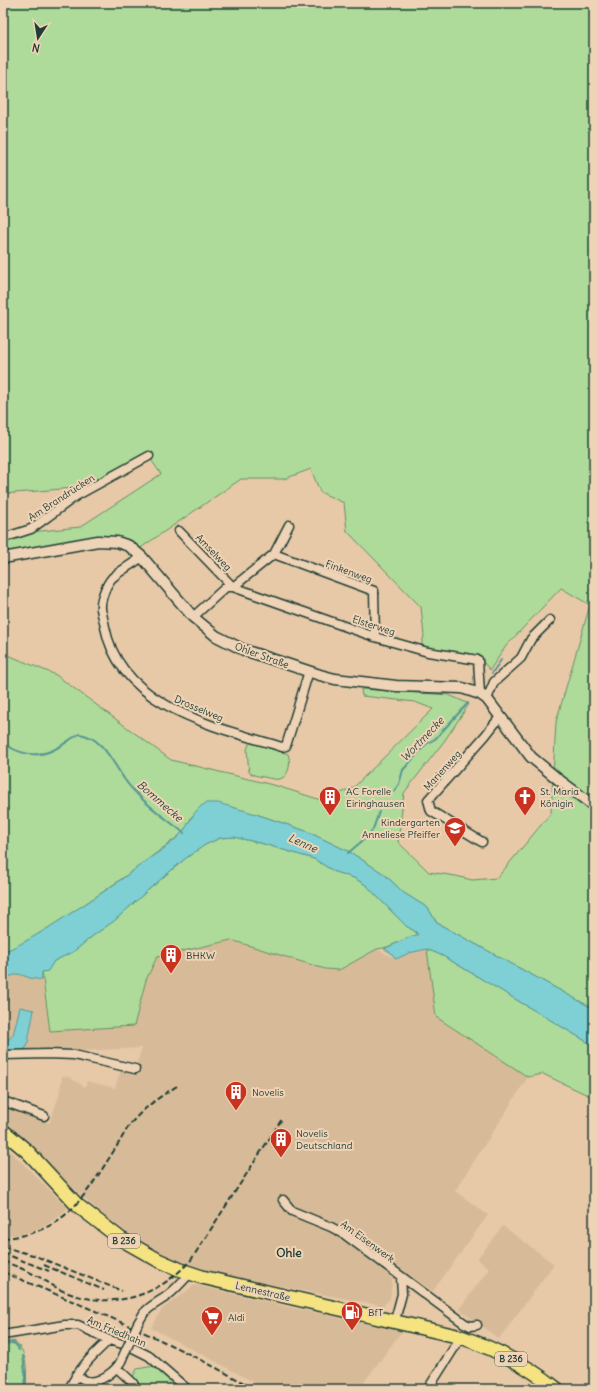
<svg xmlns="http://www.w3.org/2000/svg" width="597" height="1392" font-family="Delius,sans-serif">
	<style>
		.built { fill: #d7bb99 }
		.green { fill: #aedb99; stroke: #668c66 }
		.water { fill: #7ed0d5; stroke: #589595 }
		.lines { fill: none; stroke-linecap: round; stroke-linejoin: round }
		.stream { stroke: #589595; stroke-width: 2 }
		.minor-casing { stroke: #1f3d34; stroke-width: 11 }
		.tertiary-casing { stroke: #1f3d34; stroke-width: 13 }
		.primary-casing { stroke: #1f3d34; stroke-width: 16 }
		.minor { stroke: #efd3b6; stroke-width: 8 }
		.tertiary { stroke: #efd3b6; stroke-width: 10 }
		.primary { stroke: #f5e382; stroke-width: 13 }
		.rail { stroke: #1f3d34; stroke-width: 2; stroke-dasharray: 6 3; stroke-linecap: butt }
		.minor-bridge-casing { stroke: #1f3d34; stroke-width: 11; stroke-linecap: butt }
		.minor-bridge { stroke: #efd3b6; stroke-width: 8 }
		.labels { text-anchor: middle; stroke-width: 4; stroke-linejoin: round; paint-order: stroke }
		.shield { fill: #efd3b6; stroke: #5d6a5b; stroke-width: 1 }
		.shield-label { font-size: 9px; font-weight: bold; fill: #1f3d34 }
		.street-label { font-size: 10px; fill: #1f3d34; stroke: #efd3b6 }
		.poi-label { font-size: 10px; fill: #1f3d34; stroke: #efd3b6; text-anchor: start }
		.water-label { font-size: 11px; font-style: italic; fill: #284c44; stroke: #efd3b6 }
		.quarter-label { font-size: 12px; font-weight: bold; fill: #1f3d34; stroke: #efd3b6 }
	</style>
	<rect width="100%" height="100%" fill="#e7c9a8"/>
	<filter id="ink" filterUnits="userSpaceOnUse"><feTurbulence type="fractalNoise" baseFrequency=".025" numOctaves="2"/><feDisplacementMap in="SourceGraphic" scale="8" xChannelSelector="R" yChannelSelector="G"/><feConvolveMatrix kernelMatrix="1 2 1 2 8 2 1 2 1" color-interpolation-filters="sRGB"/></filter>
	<g filter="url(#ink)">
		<!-- built -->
		<path class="built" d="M231,940L325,969L339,970L377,949L396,959L409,953L427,949L436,1017L528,1077L455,1191L488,1215L433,1291L400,1270L392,1281L390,1299L383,1306L212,1273L181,1261L162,1253L135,1238L112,1222L79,1194L30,1145L3,1121V1107L49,1123L59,1096L62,1076L69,1077L85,1087L87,1081L115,1088L121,1069L134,1072L142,1048L58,1052H20L34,1010L20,1007L13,1036L9,1039L3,1040V978L19,974L27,977L42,980L50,1031L134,1026L146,980L157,957Z
			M3,1144L68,1208L55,1219L41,1228L22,1234L3,1236Z
			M503,1226L554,1264L499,1339L459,1309L489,1269L477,1259Z
			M195,1285L294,1308L402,1331L359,1389H266L207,1357L151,1328L162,1309Z"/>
		<!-- green -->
		<path class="green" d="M3,3H594V1009L437,923L428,908L404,893L384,874L350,852L306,831L256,814L192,816L187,826L180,835L134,870L97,896L47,929L16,947L3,952V653L56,675L171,760L277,786L324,801L354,787L433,709L415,702L362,696L361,689L449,695L469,704L445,740L404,793L398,842L429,872L456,876L472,880L497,878L551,813L556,722L590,605L561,588L506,646L490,670L480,658L421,646L424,636L421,607L347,531L344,503L320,492L311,469L284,479H241L139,549L129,543L3,555V541L31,532L80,527L161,474L147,454L85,487L3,494Z
			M250,741L288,754C291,761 290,776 280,779C275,780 269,778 264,777C258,776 254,776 249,772L247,750Z
			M234,837L264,844L314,859L335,872L354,878L366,885L406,926L416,932L418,936C404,937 392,948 377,949L339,970L325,969L231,940L157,957L146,980L134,1026L50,1031L42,972L48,970L54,961L73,952L94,935L114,921L147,891L186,858L205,845L220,838Z
			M427,949L443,956L594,1046V1098L543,1074L528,1077L436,1017Z
			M14,1341C28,1350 27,1375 26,1389H3V1343Z
			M154,1366L182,1389H130L129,1384L137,1369Z"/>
		<!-- water -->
		<path class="water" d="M206,803H218L256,814L306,831L350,852L384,874L404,893L428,908L437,923L594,1009V1046L443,956L427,949L409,953L396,959L390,952L384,949L412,936L418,935L416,932L406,926L366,885L354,878L335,872L314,859L264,844L234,837L220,838L205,845L186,858L147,891L114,921L94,935L73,952L54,961L48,971L42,972V980L30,978L19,974L3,978V952C25,943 45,930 65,917C91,900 118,883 143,863C155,854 169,846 180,835C190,825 192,810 206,803Z
			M20,1007L34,1010L27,1047L20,1052H3V1040L9,1039L13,1035Z"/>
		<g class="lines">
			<!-- stream -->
			<path class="stream" d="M492,673L501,660
				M3,743C17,753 35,758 51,751C61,747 70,739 79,734C103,737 112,762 125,780C129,786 134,791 139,796C153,810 169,821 184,833
				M394,791L399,784L403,770L426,744L435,739L468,703
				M348,853L368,836L373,829L379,812
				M3,1344L14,1343L17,1346L19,1350
				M23,1356L25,1372V1389"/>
			<!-- minor casing -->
			<g class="minor-casing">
				<path id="minor" d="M179,531L233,587L375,637L428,652L478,660L480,694
					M3,538L31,529L76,496L149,456
					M274,554L374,591L375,637
					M142,557C134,563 120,571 112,578C106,585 100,600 101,609C102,615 104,621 105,627C120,707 216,727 282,747L286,746L309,671
					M193,617L226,587H233L274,554L289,525
					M487,699L494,682L521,658L531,639L550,620
					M482,842L431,811L428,800L485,736L500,717
					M3,1055L48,1054L74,1055L135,1069
					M3,1101L44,1116
					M283,1200L292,1211L331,1227L344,1234L464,1323L470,1326L477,1325
					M144,1313C151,1305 159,1302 167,1296C176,1289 182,1282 190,1273
					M395,1320L402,1294L401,1277
					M3,1335L65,1325H78L109,1340L129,1346L149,1356L187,1389
					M117,1368L133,1383L135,1389
					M76,1375C79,1377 84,1380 87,1381C99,1384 116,1371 121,1361
					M69,1389C80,1367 91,1357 109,1340
					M428,1389L461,1337"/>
			</g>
			<!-- tertiary casing -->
			<g class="tertiary-casing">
				<path id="tertiary" d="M3,558L98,541L117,542L129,546L142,557L193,617L216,636L244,650L320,675L335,679L396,686L462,688L480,694L487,699L531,757L559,780L594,806"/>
			</g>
			<!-- primary casing -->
			<g class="primary-casing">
				<path id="primary" d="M3,1131L28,1152L77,1205L121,1239L158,1260L181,1270L202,1277L461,1337C496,1349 528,1366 557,1389"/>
			</g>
			<!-- minor -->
			<use href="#minor" class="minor"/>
			<!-- tertiary -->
			<use href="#tertiary" class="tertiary"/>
			<!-- primary -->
			<use href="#primary" class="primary"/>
			<!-- rail -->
			<path class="rail" d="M3,1238C65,1234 85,1196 115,1149C121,1140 126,1129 133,1121C146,1106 162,1095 179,1085
				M3,1247L33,1255L122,1291
				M3,1253L49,1271
				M3,1261C12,1265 22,1268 31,1273C43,1278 52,1286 63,1291C112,1311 156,1298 191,1260L282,1119
				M44,1265L104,1290
				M3,1272C88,1308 174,1342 254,1389"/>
			<!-- minor-bridge casing -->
			<g class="minor-bridge-casing">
				<path id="minor-bridge" d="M121,1361L138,1323L144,1313"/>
			</g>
			<!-- minor-bridge -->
			<use href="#minor-bridge" class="minor-bridge"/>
		</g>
	</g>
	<!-- icons -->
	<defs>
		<g id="building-pin" transform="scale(1.15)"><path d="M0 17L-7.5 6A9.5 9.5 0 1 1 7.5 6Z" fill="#c8321e" stroke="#efd3b6"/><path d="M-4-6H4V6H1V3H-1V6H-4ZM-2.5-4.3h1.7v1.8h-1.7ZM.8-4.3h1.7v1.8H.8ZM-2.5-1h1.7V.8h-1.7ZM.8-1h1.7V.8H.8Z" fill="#fff"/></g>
		<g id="church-pin" transform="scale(1.15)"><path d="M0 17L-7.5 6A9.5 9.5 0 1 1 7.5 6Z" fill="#c8321e" stroke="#efd3b6"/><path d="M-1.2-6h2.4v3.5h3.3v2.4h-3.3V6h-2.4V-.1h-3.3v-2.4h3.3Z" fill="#fff"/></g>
		<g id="school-pin" transform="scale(1.15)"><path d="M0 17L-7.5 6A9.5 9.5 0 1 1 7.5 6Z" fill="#c8321e" stroke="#efd3b6"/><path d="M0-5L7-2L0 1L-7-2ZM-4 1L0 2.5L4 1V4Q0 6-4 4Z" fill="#fff"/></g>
		<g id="fuel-pin" transform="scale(1.15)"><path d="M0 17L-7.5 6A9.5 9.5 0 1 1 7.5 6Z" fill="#c8321e" stroke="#efd3b6"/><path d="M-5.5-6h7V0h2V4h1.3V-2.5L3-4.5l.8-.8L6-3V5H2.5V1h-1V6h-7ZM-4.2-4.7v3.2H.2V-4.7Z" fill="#fff"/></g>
		<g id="supermarket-pin" transform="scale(1.15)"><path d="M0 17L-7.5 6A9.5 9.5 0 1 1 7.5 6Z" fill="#c8321e" stroke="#efd3b6"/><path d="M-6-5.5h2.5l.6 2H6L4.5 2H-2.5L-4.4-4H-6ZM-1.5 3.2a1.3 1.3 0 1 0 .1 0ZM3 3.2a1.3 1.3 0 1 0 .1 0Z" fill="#fff"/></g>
	</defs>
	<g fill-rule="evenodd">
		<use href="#building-pin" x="330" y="797"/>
		<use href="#church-pin" x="525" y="797"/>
		<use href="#school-pin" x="455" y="828"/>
		<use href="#building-pin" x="171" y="955"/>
		<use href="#building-pin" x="236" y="1092"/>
		<use href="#building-pin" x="281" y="1139"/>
		<use href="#fuel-pin" x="352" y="1312"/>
		<use href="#supermarket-pin" x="212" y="1317"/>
	</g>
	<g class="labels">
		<!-- shield labels -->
		<g class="shield">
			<rect x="108" y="1234" width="32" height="14" rx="3"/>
			<rect x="495" y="1352" width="32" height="14" rx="3"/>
		</g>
		<g class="shield-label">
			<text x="124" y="1244">B 236</text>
			<text x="511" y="1362">B 236</text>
		</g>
		<!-- street labels -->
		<g class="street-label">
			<text transform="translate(61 497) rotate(-33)" y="4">Am Brandrücken</text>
			<text transform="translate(214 552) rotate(46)" y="4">Amselweg</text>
			<text transform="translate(349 571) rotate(20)" y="4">Finkenweg</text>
			<text transform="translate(374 625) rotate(18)" y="4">Elsterweg</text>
			<text transform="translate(262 655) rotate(20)" y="4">Ohler Straße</text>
			<text transform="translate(199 708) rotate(23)" y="4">Drosselweg</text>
			<text transform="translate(442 770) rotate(-48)" y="4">Marienweg</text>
			<text transform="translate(368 1241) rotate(36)" y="4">Am Eisenwerk</text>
			<text transform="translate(263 1291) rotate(13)" y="4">Lennestraße</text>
			<text transform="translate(117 1331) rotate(23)" y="4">Am Friedhahn</text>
		</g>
		<!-- poi labels -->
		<g class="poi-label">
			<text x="346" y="795">AC Forelle<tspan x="346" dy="12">Eiringhausen</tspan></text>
			<text x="540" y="795">St. Maria<tspan x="540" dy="12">Königin</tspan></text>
			<text x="440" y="826" text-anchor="end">Kindergarten<tspan x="440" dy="12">Anneliese Pfeiffer</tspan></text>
			<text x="186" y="959">BHKW</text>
			<text x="252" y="1096">Novelis</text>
			<text x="296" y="1137">Novelis<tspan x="296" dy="12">Deutschland</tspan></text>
			<text x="368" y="1316">BfT</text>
			<text x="228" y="1321">Aldi</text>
		</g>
		<!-- water labels -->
		<g class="water-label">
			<text transform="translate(422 739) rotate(-46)" y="4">Wortmecke</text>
			<text transform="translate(160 801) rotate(41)" y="4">Bommecke</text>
			<text transform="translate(303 843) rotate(24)" y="4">Lenne</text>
		</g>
		<!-- quarter labels -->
		<g class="quarter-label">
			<text x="289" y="1257">Ohle</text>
		</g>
	</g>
	<!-- margin -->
	<rect width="597" height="1392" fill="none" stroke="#efd3b6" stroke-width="16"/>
	<rect x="8" y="8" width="581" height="1376" fill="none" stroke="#1f3d34" stroke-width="1.5" filter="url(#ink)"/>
	<!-- north arrow -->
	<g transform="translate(38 38) rotate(192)" stroke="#efd3b6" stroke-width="3" paint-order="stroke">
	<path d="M0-3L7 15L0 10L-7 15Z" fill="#1f3d34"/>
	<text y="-6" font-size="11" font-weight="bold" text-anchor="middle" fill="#1f3d34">N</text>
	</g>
</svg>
